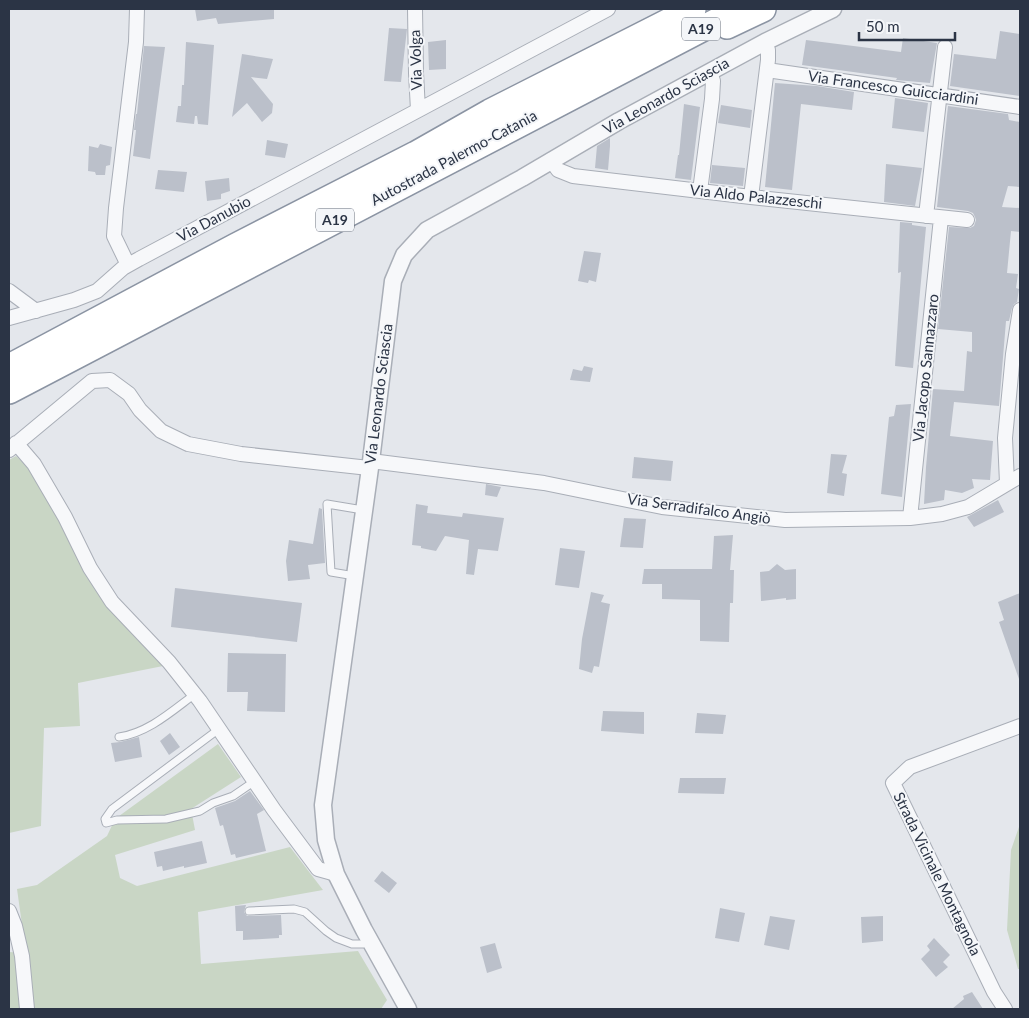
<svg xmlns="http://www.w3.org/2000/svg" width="1029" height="1018" font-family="Lato,sans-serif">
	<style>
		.green { fill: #c9d6c5 }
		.building { fill: #bbc0ca }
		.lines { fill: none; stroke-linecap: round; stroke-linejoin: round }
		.service-casing { stroke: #a9aeb7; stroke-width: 9 }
		.minor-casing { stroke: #a9aeb7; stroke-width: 16 }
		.tertiary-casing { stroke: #a9aeb7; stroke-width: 19 }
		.motorway-casing { stroke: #8b94a3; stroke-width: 28 }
		.service { stroke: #f7f8fa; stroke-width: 7 }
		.minor { stroke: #f7f8fa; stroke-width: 14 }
		.tertiary { stroke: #f7f8fa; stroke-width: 16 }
		.motorway { stroke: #fff; stroke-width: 25 }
		.labels { text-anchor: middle; stroke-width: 4; stroke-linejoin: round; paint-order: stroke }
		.shield { fill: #f4f6f9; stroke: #676e7b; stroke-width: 1 }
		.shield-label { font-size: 14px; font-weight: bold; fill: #2b3445 }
		.street-label { font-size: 15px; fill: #2b3445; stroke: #f4f6f9 }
	</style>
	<rect width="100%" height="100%" fill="#e4e7ec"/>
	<!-- green -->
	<path class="green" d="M16,456L26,465L63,520L110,604L163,666L78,683L80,726L44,728L41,826L9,833V460Z
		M218,744L241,777L191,809L195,830L115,855L120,878L137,886L290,847L323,890L198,912L201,964L358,951L387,1000L381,1009H9V952L26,953L17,889L37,885L107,836L115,819Z
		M1020,824V969H1018L1007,930L1011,850Z"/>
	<!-- building -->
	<path class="building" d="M195,9H274V19L218,24L216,18L197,21Z
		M389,28L407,29L401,82L384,81Z
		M1000,31L1020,34V96L950,86L954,54L996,59Z
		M903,38L937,43L930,83L896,80L897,78L802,65L806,40L901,52Z
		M446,40V69L429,70L428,42Z
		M186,42L214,45L208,125L198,124L197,116H195L194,124L176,122L178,106H181L182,85H184Z
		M144,46L165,47L150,159L133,156L136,130H134L136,114H137Z
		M242,54L273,59L267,79L251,77L273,104L272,113L262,122L247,103L232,117Z
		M775,83L817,86L854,92L852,110L801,104L792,190L765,187Z
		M895,98L928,103L924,132L892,128Z
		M684,104L700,107L691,180L675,178L678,155H679Z
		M721,105L752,110L750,128L718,123Z
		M948,106L1008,114L1009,120L1020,122V187L1008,186L1002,207L1020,208V232L1011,231L1007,273L1018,274L1016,288L1019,289L1017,302L1014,304L1012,308L1009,321H1006L999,406L954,402L950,436L993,441L990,480L972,479L974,488L962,493L945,490L944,500L924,504L926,467L933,389L964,391L967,351L972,352V332L938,329L949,227L970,228L974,226L976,220L975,217L973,213L968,211L937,207Z
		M610,138V146L608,170L595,168L597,146Z
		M267,140L288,144L285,158L265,155Z
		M100,144L112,147L110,165L106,166L105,175H96L95,172L88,171L89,146L98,148Z
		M886,164L922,168L915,206L884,202Z
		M712,165L745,168L743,186L710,183Z
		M158,170L187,172L184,192L155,189Z
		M229,178L230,191L221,194V199L207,201L205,181Z
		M900,222L912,223V225L926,227L913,368L895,366L901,272L898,273Z
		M584,251L601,253L596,282L589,280L588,283L578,281Z
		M584,366L593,368L590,382L570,380L573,369L582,371Z
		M911,404L902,497L881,494L889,417L894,416L896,405Z
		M831,454L847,455L842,473L847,474L844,496L827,493Z
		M634,457L673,461L671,481L632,478Z
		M486,484L501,487L497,497L485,495Z
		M998,500L1004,512L974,527L967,517Z
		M416,504L428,506L427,513L462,517L463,513L504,518L498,551L478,549L474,575L466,574L469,540L445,536L436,551L421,548V546L412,545Z
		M319,508L322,509L325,563L308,565L310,579L288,581L286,561L289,540L313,544Z
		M624,518L646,519L643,548L620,547Z
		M733,535L730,570H734L733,603H730L729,642L700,641V600L662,599V584H642L644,569H712L714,536Z
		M560,548L585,551L579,588L555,585Z
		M777,564L785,570L796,569V599L786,600V598L761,601L760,572L769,571Z
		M175,588L302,603L297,642L171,627Z
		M591,592L604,595L601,602L610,604L599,667L594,666L592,673L579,669L582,639Z
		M1020,593V678L1019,679L999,622L1004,620L998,602Z
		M228,653L286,654L285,712L247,711L248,692H227Z
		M603,711L644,712V734L601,731Z
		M697,713L726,715L723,734L695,733Z
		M170,733L180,747L169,755L160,741Z
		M139,737L142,757L115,762L111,743L120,742Z
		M680,778H726L724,794L678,793Z
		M250,791L264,810L257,814L266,851L236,858L235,854L231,855L223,825L220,826L215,808L235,801Z
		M202,841L207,863L184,868V866L163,871L162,866L157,867L154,852Z
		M382,871L397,883L389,893L374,881Z
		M246,905L244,912L247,916L281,915L282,935H279V938L243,940V931H236L235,906Z
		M720,908L745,913L739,942L715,938Z
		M770,916L795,920L789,950L764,945Z
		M883,916V941L862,943L861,917Z
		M934,938L950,955L943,962L948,967L936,977L921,959L930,950L927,946Z
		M495,943L502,968L487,973L480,947Z
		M972,992L983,1009H952L964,999L963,996Z"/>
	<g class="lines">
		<!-- service casing -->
		<g class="service-casing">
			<path id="service" d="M355,576L331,572L327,504L363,510
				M219,729L112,809L105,819L106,823L117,820L166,819L200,811L213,803L233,796L255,781
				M119,737C148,733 172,711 195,694
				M249,911L294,909L305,912L326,931L336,938L352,944H363L369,940"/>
		</g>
		<!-- minor casing -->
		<g class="minor-casing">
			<path id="minor" d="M415,9L416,73L418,110
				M767,70L1020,107
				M551,160L558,170L573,176L751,197L967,220
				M700,191L712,99L713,81L710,72
				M751,197L768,60V50L765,42
				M926,216L945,47
				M128,265L114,236L116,208L136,42L137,9
				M9,291L36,311
				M9,318L74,300L97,291L123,268L139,259L608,9
				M16,443L34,464L65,517L90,568L112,602L169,662L200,701L274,810L318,869L336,874
				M9,450L92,381L110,380L129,394L140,410L161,431L188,444L241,454L369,468
				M371,461L544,483L662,507L785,520L910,518L942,514L968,507L1020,476
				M1007,483L1005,438L1013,354L1020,310
				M910,518L941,218
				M9,911L15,926L22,956L27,1009
				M1005,1009L994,992L893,783L910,767L1020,726"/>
		</g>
		<!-- tertiary casing -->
		<g class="tertiary-casing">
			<path id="tertiary" d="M408,1009L364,930L336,874L326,840L323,805L371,461L393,281L404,255L427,230L522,178L619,121L765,42L833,9"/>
		</g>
		<!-- motorway casing -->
		<g class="motorway-casing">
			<path id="motorway" d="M727,26L763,9
				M9,367L236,246L416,154L490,112L693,9
				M9,391L740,9"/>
		</g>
		<!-- service -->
		<use href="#service" class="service"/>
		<!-- minor -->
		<use href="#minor" class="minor"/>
		<!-- tertiary -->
		<use href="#tertiary" class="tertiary"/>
		<!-- motorway -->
		<use href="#motorway" class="motorway"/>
	</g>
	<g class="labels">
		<!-- shield labels -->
		<g class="shield">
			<rect x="682" y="17.5" width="38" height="23" rx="4"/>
			<rect x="316" y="208.5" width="38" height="23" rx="4"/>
		</g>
		<g class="shield-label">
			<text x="701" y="34">A19</text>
			<text x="335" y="225">A19</text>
		</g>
		<!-- street labels -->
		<g class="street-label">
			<text transform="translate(416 60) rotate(-92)" y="5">Via Volga</text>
			<text transform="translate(893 88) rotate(8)" y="5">Via Francesco Guicciardini</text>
			<text transform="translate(666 96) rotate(-29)" y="5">Via Leonardo Sciascia</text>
			<text transform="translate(454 158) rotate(-28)" y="5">Autostrada Palermo-Catania</text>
			<text transform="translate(756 197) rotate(6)" y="5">Via Aldo Palazzeschi</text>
			<text transform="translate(214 219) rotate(-28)" y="5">Via Danubio</text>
			<text transform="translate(926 368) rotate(-84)" y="5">Via Jacopo Sannazzaro</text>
			<text transform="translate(379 394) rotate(-83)" y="5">Via Leonardo Sciascia</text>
			<text transform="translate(699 509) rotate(8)" y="5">Via Serradifalco Angiò</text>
			<text transform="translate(937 874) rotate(64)" y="5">Strada Vicinale Montagnola</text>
		</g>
	</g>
	<!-- border -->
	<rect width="1029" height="1018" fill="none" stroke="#2b3445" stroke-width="20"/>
	<!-- scale -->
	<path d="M859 32v8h96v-8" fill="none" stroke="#2b3445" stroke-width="2.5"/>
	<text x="866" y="32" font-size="15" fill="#2b3445" stroke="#f4f6f9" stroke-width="4" paint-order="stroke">50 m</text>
</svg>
